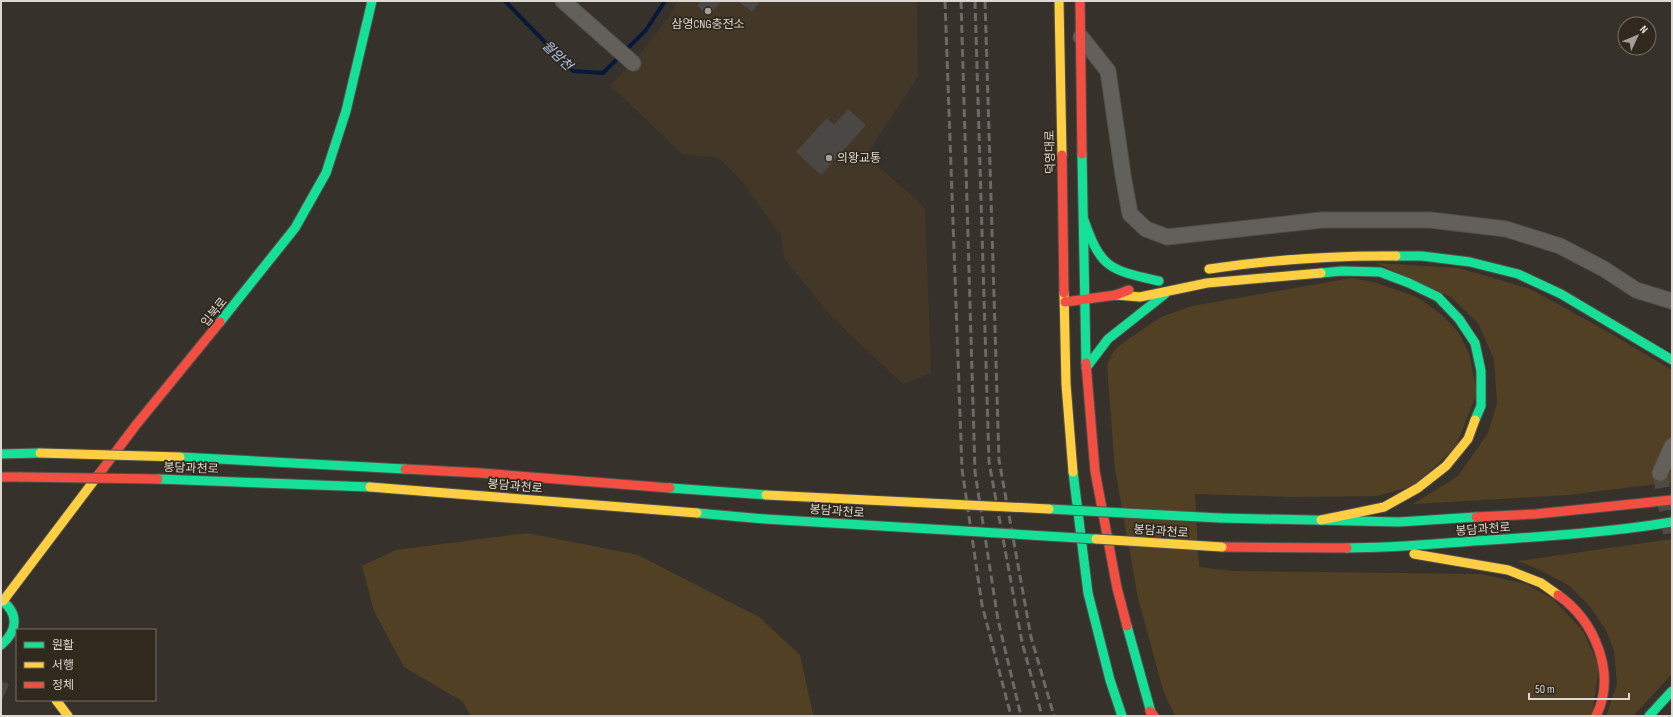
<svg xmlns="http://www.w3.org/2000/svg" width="1673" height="717" font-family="'Sofia Sans Condensed','Noto Sans KR',sans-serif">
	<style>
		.built { fill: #433828 }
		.green { fill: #524025 }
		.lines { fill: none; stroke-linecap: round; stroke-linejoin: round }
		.stream { stroke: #06193a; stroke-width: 4 }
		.building { fill: #4b4744 }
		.street-tunnel { stroke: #4f4b44; stroke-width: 15; stroke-dasharray: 15 8; stroke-linecap: butt }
		.street-casing { stroke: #534f4a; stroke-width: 17 }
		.fast-casing { stroke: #534f4a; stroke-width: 11 }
		.slow-casing { stroke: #534f4a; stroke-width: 11 }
		.jam-casing { stroke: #534f4a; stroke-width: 11 }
		.street { stroke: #63605c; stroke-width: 15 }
		.fast { stroke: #16e098; stroke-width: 9 }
		.slow { stroke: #ffcf43; stroke-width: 9 }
		.jam { stroke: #f24e42; stroke-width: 9 }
		.rail { stroke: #6d6a66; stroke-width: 3; stroke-dasharray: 8 4; stroke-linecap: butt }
		.fast-bridge-casing { stroke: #534f4a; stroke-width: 11; stroke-linecap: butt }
		.slow-bridge-casing { stroke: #534f4a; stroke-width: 11; stroke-linecap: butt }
		.jam-bridge-casing { stroke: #534f4a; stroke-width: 11; stroke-linecap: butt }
		.fast-bridge { stroke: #16e098; stroke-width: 9 }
		.slow-bridge { stroke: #ffcf43; stroke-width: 9 }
		.jam-bridge { stroke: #f24e42; stroke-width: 9 }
		.poi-dot { fill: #a39e97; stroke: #30291e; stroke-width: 1.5 }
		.labels { text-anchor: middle; stroke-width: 3.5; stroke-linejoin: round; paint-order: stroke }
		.poi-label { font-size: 12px; fill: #ddd8d1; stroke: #30291e }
		.street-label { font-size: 12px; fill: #ddd8d1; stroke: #30291e }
		.water-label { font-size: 13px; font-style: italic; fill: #adc8f1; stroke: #30291e }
	</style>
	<rect width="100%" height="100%" fill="#36322b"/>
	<!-- built -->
	<path class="built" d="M678,1H917L918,77L866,155L925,208L931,373L903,384L830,315L784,258L781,235L740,179L719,158L682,154L610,85L633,63L669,17Z"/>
	<!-- green -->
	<path class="green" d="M1376,263L1459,268L1530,289L1603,329L1672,370V482L1569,495L1413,504L1458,476L1488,433L1497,403L1494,359L1478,323L1451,297Z
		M1352,278L1377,283L1417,297L1443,316L1458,332L1469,353L1477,393L1455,448L1413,486L1377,496L1293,497L1195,494L1199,567L1233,571L1481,574L1526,584L1553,599L1583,631L1599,666L1592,716H1175L1163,690L1138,598L1115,469L1107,365L1115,349L1127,340L1161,317L1192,306Z
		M527,533L638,555L759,617L800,655L813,714L816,716H471L462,701L404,667L374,611L362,566L396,550Z
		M1672,539V674L1633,716H1606L1617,684L1614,651L1606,630L1591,608L1570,586L1540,570L1518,561Z"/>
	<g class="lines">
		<!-- stream -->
		<path class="stream" d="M505,1L573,71L603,73L646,30L665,1"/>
	</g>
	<!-- building -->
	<path class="building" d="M700,1H721L709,16L697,6Z
		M738,1H760L752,12Z
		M848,109L866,125L821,175L796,152L827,118L834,125Z
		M1,681L9,684L1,703Z"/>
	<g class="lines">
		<!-- street-tunnel -->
		<path class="street-tunnel" d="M1660,473L1672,542"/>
		<!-- street casing -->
		<g class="street-casing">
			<path id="street" d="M563,1L633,63
				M1081,37L1108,71L1123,175L1130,214L1146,229L1167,237L1322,220H1430L1506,229L1560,246L1604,269L1636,290L1672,301
				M1660,473L1672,446"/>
		</g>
		<!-- fast casing -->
		<g class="fast-casing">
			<path id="fast" d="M1082,154L1086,363
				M1084,220C1101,269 1110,270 1159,281
				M1396,256H1422L1470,262L1518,274L1561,294L1672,360
				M1321,273L1342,271L1380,272L1409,283L1438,297L1459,319L1475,343L1481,371V406L1475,420
				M220,322L295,228L326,173L346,111L372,1
				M1086,368L1108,339L1165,294
				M1,454L40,453
				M180,457L405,469
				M1073,472L1088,593L1110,680L1122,716
				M158,479L370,487
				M670,488L766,495
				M697,513L765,519
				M1220,518L1399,522L1476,517
				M1347,548C1395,548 1443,543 1490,540C1551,536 1612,532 1672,522
				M1,600C19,613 18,631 1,645
				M1127,626L1152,716
				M1649,716L1672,691"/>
		</g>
		<!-- slow casing -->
		<g class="slow-casing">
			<path id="slow" d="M1059,1L1062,155
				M1209,269C1271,260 1333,255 1396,256
				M1064,293L1066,384L1073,472
				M1116,295L1140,297L1207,283L1321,273
				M370,487L697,513
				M1321,520L1384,507L1418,488L1446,466L1468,439L1475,420
				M1414,554L1508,570L1541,583L1558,595
				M3,601L99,474
				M56,700L68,716"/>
		</g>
		<!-- jam casing -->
		<g class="jam-casing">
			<path id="jam" d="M1080,1L1082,154
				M1062,155L1064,293
				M1065,302L1116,295L1129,290
				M1086,363L1095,471L1117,588L1127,626
				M405,469L481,473L670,488
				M99,474L136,425L220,322
				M1,477H21
				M1476,517L1536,514L1672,500
				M1222,547L1347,548
				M1558,595C1595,621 1617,674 1596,716
				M1150,711L1154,716"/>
		</g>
		<!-- street -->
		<use href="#street" class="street"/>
		<!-- fast -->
		<use href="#fast" class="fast"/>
		<!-- slow -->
		<use href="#slow" class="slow"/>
		<!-- jam -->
		<use href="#jam" class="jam"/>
		<!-- rail -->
		<path class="rail" d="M945,1L962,469L982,605L1011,716
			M961,1L975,472L998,620L1021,716
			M975,1L989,462L1022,642L1042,716
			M985,1L999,460L1031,637L1054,716"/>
		<!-- fast-bridge casing -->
		<g class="fast-bridge-casing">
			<path id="fast-bridge" d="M1049,509L1220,518
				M765,519L1096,539"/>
		</g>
		<!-- slow-bridge casing -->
		<g class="slow-bridge-casing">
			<path id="slow-bridge" d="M40,453L180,457
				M766,495L1049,509
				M1096,539L1222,547"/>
		</g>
		<!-- jam-bridge casing -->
		<g class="jam-bridge-casing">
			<path id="jam-bridge" d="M21,477L158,479"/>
		</g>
		<!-- fast-bridge -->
		<use href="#fast-bridge" class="fast-bridge"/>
		<!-- slow-bridge -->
		<use href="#slow-bridge" class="slow-bridge"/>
		<!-- jam-bridge -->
		<use href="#jam-bridge" class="jam-bridge"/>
	</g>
	<!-- markers -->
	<g class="poi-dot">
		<circle cx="708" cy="11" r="4"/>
		<circle cx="829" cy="158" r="4"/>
	</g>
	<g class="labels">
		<!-- poi labels -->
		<g class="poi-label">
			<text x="708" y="28">삼영CNG충전소</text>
			<text x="837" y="162" text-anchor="start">의왕교통</text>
		</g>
		<!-- street labels -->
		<g class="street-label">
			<text transform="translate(1050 152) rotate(-91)" y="4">덕영대로</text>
			<text transform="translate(214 312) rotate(-51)" y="4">입북로</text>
			<text transform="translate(191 468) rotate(2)" y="4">봉담과천로</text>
			<text transform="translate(515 486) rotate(5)" y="4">봉담과천로</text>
			<text transform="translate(837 511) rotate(4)" y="4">봉담과천로</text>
			<text transform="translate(1483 529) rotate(-4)" y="4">봉담과천로</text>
			<text transform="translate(1161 531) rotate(4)" y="4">봉담과천로</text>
		</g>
		<!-- water labels -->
		<g class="water-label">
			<text transform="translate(558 55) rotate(44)" y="5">월암천</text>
		</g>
	</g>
	<!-- border -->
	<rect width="1673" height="717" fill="none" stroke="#ddd8d1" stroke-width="4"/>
	<!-- legend -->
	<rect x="16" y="629" width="140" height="72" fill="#30291e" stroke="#756f66"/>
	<rect x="24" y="642" width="20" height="6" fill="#16e098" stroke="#756f66"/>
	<text x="52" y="649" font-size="12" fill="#ddd8d1">원활</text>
	<rect x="24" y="662" width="20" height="6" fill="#ffcf43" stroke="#756f66"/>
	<text x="52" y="669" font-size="12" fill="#ddd8d1">서행</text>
	<rect x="24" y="682" width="20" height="6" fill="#f24e42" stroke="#756f66"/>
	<text x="52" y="689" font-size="12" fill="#ddd8d1">정체</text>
	<!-- north arrow -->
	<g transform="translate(1637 36) rotate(46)"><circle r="19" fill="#30291e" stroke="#756f66"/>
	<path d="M0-3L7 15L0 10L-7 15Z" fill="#a39e97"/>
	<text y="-6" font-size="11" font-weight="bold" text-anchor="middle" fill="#ddd8d1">N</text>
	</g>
	<!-- scale -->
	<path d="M1529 693v6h100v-6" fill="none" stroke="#ddd8d1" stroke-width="2"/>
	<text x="1535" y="693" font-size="12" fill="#ddd8d1" stroke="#30291e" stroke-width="3" paint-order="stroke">50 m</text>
</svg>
